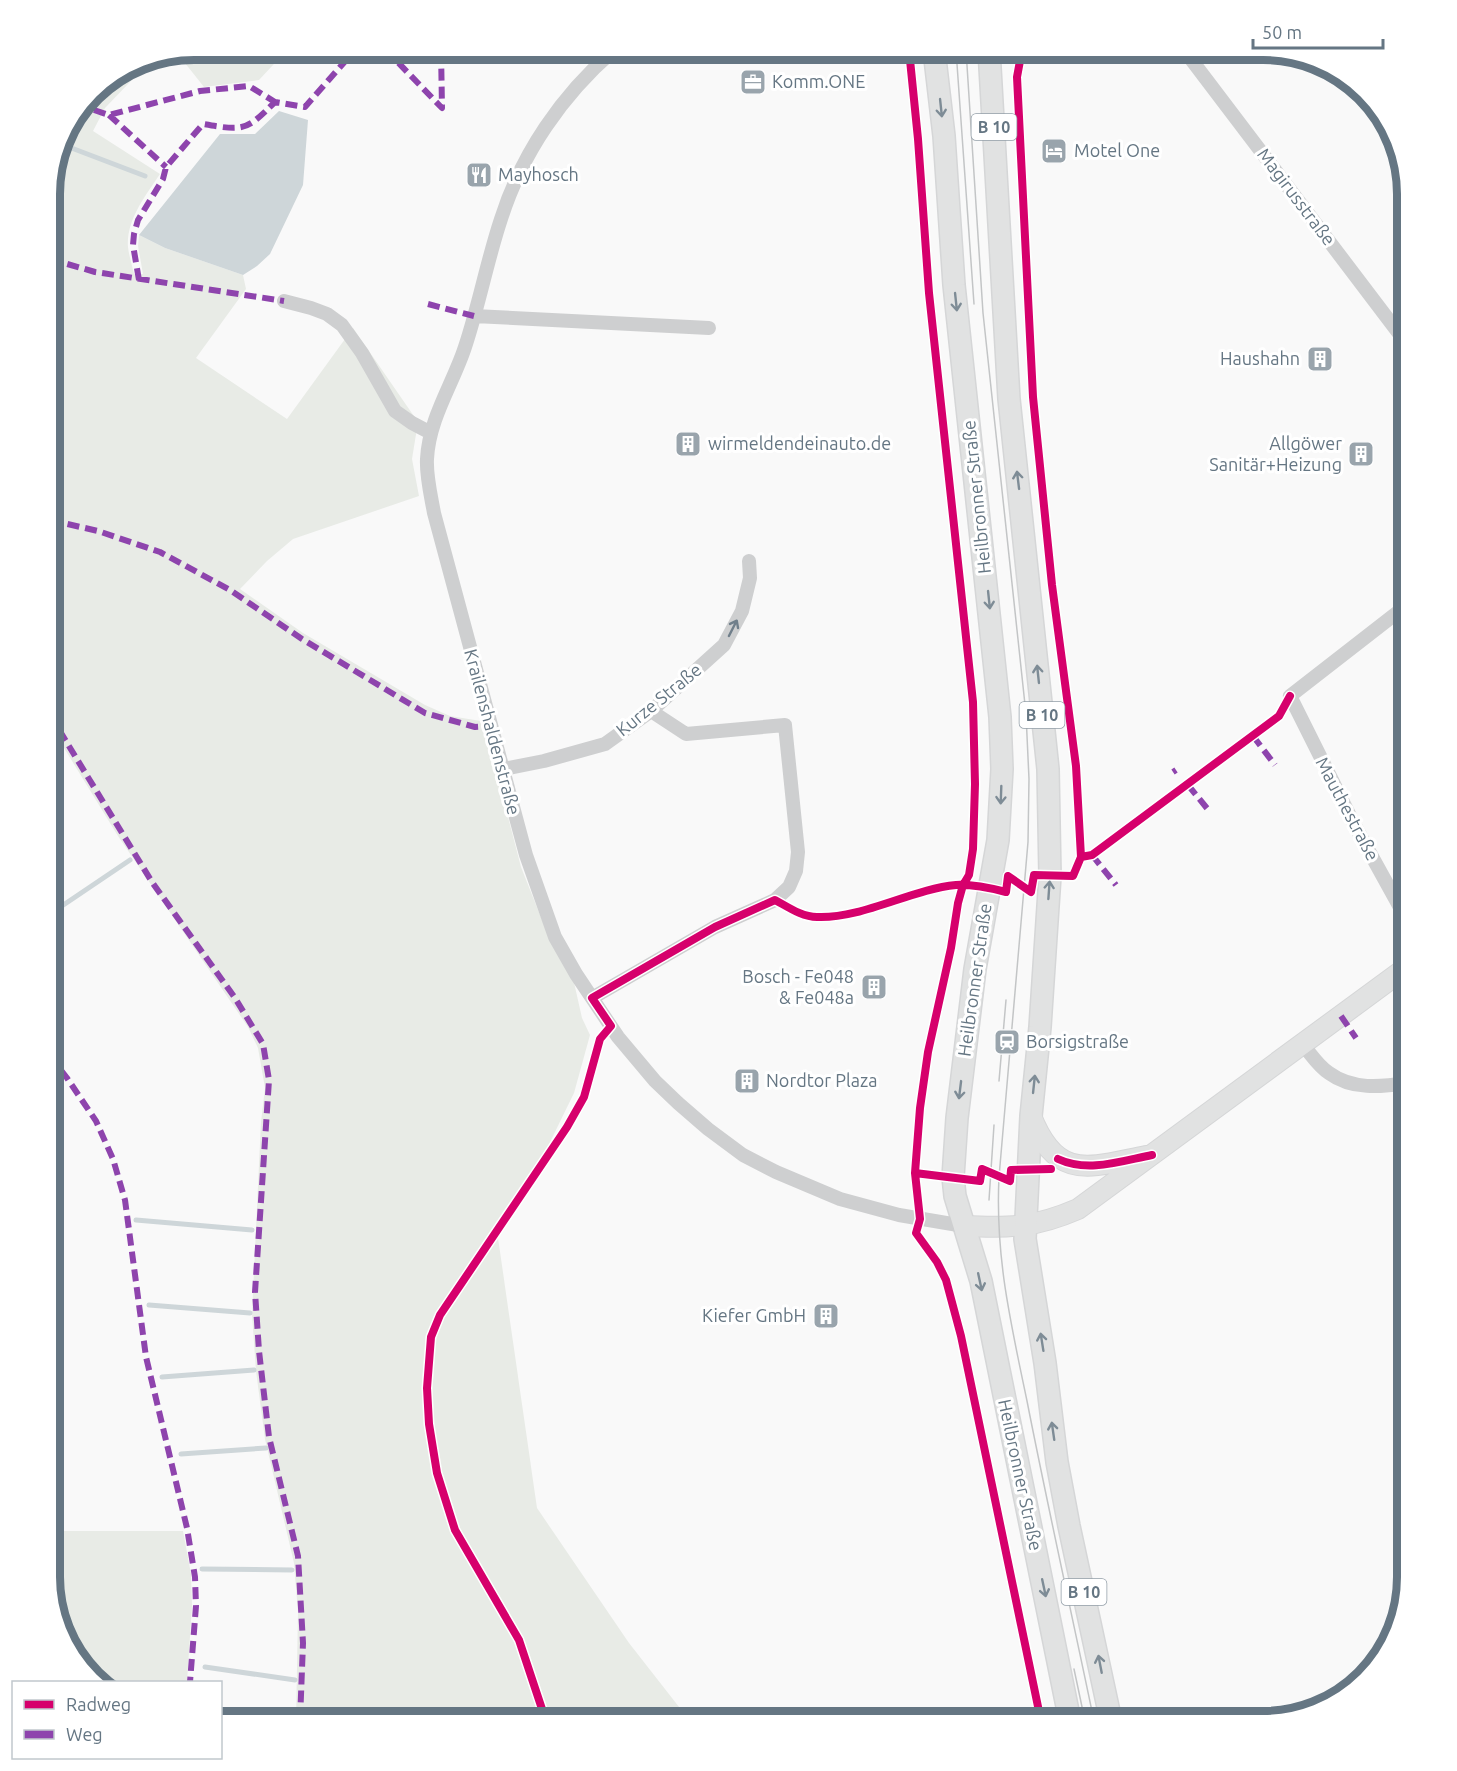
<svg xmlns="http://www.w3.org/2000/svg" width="1457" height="1771" font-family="Ubuntu,sans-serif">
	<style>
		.green { fill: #e8ebe6 }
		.water { fill: #ced6d9 }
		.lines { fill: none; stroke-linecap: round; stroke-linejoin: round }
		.stream { stroke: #ced6d9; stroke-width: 5 }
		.secondary-casing { stroke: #d5d6d7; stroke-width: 22 }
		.primary-casing { stroke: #d5d6d7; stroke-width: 24 }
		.minor { stroke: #cecfd0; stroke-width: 14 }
		.secondary { stroke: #e1e2e2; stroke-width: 20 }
		.primary { stroke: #e1e2e2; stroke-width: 21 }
		.tram { stroke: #c3c5c6; stroke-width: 1.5 }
		.quiet { stroke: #8e44ad; stroke-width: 6; stroke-dasharray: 12 6; stroke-linecap: butt }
		.cycleway-casing { stroke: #fff; stroke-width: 11 }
		.cycleway { stroke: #d6006c; stroke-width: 8 }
		.oneway { stroke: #7e8c96 }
		.oneway2 { stroke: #707f8b }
		.labels { text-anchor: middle; stroke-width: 6; stroke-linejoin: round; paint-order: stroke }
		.shield { fill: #fff; stroke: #939fa8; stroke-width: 1.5 }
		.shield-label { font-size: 16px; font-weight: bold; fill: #657683 }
		.poi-label { font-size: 18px; fill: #657683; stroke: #fff; text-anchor: start }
		.street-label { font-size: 18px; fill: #657683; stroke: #fff }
		.rim { fill: none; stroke: #657683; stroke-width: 8 }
	</style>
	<rect width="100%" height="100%" fill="#f9f9f9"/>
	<!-- green -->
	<path class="green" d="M194,50H287L259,80L204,87L177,53Z
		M153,58L105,108L93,131L160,174C146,195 126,220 128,247C129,256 132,265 134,274H143L138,246L139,235L165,248L243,275L246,289L196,358L287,419L353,328L418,422L412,459L419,496L293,539L267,561L240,589L303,633L425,705L450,716L481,721L494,763L521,867L546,930L573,978L582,1018L590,1035L574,1093L533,1177L497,1231L537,1508L629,1643L690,1721H296L298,1612L294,1563L265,1439L256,1371L252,1314L261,1122L265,1088L258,1048L248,1027L118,836L50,725V184L65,130L98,86L139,60Z
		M50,1531H183L191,1574L192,1606L187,1682H101L74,1658L50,1578Z"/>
	<!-- water -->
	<path class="water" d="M279,111L308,120L303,185L270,254L257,266L243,275L165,248L139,235L220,134H255Z"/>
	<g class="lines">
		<!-- stream -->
		<path class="stream" d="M61,144L145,176
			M50,914L130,860
			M136,1220L252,1230
			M149,1305L250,1313
			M162,1377L254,1370
			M181,1454L266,1448
			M202,1569L292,1570
			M205,1667L295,1680"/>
		<!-- secondary casing -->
		<g class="secondary-casing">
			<path id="secondary" d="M1031,1116C1057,1182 1089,1167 1146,1156
				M964,1226C1011,1228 1034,1228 1078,1209L1407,967"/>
		</g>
		<!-- primary casing -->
		<g class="primary-casing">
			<path id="primary" d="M934,50L944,136L954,285L1000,717L1002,769L998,840L975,969L957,1118L953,1177L955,1196L981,1281L1070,1721
				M989,50L1009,399L1048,769L1050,876L1040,1027L1031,1116L1025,1239L1045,1363L1057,1462L1069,1526L1111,1721"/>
		</g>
		<!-- minor -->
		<path class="minor" d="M614,50C562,95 522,153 501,219C487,261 479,305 465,347C453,384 429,418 427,459C426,476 431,496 434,513L526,855L555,937L576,974L618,1037L655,1081L678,1103L708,1129L743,1155L776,1172L840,1199L899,1215L964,1226
			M1184,50L1407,344
			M284,301L311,308L327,314L342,325L362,353L395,411L412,423L431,433
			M474,316L709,328
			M1407,605L1290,696L1354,824L1407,920
			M503,769L544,761L605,744L651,711L724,645L742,611L750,578L749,561
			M592,998L715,927L775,900L789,887L796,871L798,852L785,725L686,734L651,711
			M1303,1045C1311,1054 1318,1066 1329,1073C1352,1090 1381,1087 1407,1083"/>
		<!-- secondary -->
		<use href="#secondary" class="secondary"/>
		<!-- primary -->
		<use href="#primary" class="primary"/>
		<!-- tram -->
		<path class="tram" d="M956,50L974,304
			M966,50L983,313L1026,714L1029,779L1028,842L999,1177C995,1257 1011,1324 1027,1401C1048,1508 1072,1615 1094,1721
			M999,1081L1006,1000
			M989,1200L994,1125
			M1074,1669L1085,1721"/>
		<!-- quiet -->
		<path class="quiet" d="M386,50L442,108L441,50
			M94,110L109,115L200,91L249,86L275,102
			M109,115L166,167
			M50,259L95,272L284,301
			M139,280L133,245L134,234L138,220L163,179L166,167L203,124C244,131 246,131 275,102L305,107L355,50
			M428,304L474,316
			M50,520L98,531L160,552L230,590L302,639L425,713L475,727L492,726
			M50,715L152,882L235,998L263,1044L269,1080L255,1292L259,1351L269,1437L298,1556L303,1643L300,1721
			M1253,736L1275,765
			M1173,772L1176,770
			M1188,785L1210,812
			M1092,855L1116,885
			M1341,1016L1356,1038
			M50,1056L67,1078L96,1121L113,1159L125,1200L146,1357L187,1528L195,1577L196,1606L190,1682"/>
		<!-- cycleway casing -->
		<g class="cycleway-casing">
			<path id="cycleway" d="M909,50L918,139L929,293L973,702L975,784L973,849L969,875L963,885L958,903L951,948L928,1052L920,1108L915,1173L920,1219L916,1233L937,1262L946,1280L961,1336L1041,1721
				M1081,857L1092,855L1279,716L1290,696
				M1058,1159C1088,1173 1121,1161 1152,1155
				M915,1173L980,1181L982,1169L1010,1181L1011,1170L1051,1169
				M546,1721L519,1640L455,1530L437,1473L429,1424L427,1388L431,1337L440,1315L567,1127L584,1097L600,1039L611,1026L592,998L715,927L775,900C788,907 802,917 817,917C862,919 912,889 956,885C972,884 990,888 1006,892L1008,876L1031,892L1034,875L1073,876L1081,857L1076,766L1052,585L1033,397L1017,77L1022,50"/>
		</g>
		<!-- cycleway -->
		<use href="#cycleway" class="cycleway"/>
	</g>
	<!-- one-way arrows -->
	<defs><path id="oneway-shaft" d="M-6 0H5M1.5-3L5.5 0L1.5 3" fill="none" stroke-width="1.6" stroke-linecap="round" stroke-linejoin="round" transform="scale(1.5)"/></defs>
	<g class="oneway">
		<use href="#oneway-shaft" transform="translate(941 108) rotate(84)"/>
		<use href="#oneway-shaft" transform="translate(956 302) rotate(84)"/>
		<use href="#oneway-shaft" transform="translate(1018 480) rotate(-97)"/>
		<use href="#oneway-shaft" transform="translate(989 600) rotate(84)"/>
		<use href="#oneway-shaft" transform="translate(1038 674) rotate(-96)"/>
		<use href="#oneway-shaft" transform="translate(1001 795) rotate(92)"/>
		<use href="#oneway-shaft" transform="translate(1049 890) rotate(-86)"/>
		<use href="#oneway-shaft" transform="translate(1034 1084) rotate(-84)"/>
		<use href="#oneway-shaft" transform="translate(960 1090) rotate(97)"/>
		<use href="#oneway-shaft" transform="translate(980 1282) rotate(78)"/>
		<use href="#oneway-shaft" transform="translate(1042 1342) rotate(-99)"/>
		<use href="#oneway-shaft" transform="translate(1053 1431) rotate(-98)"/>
		<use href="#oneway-shaft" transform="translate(1044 1588) rotate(78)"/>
		<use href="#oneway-shaft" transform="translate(1100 1664) rotate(-101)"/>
	</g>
	<use class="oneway2" href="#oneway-shaft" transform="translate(733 628) rotate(-63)"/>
	<!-- icons -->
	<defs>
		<g id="office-square" transform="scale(1.35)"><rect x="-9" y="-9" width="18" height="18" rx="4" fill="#99a4ac" stroke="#fff"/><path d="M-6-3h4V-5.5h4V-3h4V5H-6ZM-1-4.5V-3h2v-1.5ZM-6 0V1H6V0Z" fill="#fff"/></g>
		<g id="hotel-square" transform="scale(1.35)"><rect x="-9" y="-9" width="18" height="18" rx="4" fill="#99a4ac" stroke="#fff"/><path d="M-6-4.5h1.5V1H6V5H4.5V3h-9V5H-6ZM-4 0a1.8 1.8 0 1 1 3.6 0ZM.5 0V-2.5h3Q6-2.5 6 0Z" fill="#fff"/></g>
		<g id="restaurant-square" transform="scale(1.35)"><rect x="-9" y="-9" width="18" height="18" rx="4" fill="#99a4ac" stroke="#fff"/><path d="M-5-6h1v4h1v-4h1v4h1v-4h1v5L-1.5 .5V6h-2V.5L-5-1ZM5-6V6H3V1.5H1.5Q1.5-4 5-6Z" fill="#fff"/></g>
		<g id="building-square" transform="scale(1.35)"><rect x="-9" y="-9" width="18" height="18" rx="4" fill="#99a4ac" stroke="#fff"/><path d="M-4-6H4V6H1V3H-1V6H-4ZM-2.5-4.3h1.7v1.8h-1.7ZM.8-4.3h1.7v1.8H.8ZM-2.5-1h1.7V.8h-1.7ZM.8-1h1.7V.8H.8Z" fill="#fff"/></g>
		<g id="station-square" transform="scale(1.35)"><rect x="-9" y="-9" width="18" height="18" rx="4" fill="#99a4ac" stroke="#fff"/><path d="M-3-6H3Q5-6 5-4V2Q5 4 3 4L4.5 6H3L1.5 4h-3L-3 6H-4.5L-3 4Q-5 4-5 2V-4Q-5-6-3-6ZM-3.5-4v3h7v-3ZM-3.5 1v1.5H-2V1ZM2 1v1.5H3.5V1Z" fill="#fff"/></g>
	</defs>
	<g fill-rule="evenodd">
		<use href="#office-square" x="753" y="82"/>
		<use href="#hotel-square" x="1054" y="151"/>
		<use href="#restaurant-square" x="479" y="175"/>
		<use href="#building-square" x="1320" y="359"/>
		<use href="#building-square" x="688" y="444"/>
		<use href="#building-square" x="1361" y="454"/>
		<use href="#building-square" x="874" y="987"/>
		<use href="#station-square" x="1007" y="1042"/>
		<use href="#building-square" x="747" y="1081"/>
		<use href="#building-square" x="826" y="1316"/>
	</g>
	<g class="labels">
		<!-- shield labels -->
		<g class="shield">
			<rect x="971.5" y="114" width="45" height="26" rx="4.5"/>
			<rect x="1019.5" y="702" width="45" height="26" rx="4.5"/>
			<rect x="1061.5" y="1579" width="45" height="26" rx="4.5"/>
		</g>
		<g class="shield-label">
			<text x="994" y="133">B 10</text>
			<text x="1042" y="721">B 10</text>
			<text x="1084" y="1598">B 10</text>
		</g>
		<!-- poi labels -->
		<g class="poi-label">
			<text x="772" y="88">Komm.ONE</text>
			<text x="1074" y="157">Motel One</text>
			<text x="498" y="181">Mayhosch</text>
			<text x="1300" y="365" text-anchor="end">Haushahn</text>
			<text x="708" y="450">wirmeldendeinauto.de</text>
			<text x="1342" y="450" text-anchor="end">Allgöwer<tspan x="1342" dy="21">Sanitär+Heizung</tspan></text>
			<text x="854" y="983" text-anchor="end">Bosch - Fe048<tspan x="854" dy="21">&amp; Fe048a</tspan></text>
			<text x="1026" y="1048">Borsigstraße</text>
			<text x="766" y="1087">Nordtor Plaza</text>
			<text x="806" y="1322" text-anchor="end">Kiefer GmbH</text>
		</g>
		<!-- street labels -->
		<g class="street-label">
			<text transform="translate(1296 197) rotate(53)" y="6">Magirusstraße</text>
			<text transform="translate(977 497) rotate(-96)" y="6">Heilbronner Straße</text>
			<text transform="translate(659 700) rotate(-39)" y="6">Kurze Straße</text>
			<text transform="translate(492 732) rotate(75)" y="6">Krailenshaldenstraße</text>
			<text transform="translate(1347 809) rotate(62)" y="6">Mauthestraße</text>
			<text transform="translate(975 980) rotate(-82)" y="6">Heilbronner Straße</text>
			<text transform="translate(1020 1475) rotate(78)" y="6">Heilbronner Straße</text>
		</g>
	</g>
	<!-- crop -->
	<path d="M0 0H1457V1771H0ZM194 60H1263A134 134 0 0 1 1397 194V1577A134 134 0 0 1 1263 1711H194A134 134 0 0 1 60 1577V194A134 134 0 0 1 194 60Z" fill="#fff" fill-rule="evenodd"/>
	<path class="rim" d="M194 60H1263A134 134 0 0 1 1397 194V1577A134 134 0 0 1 1263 1711H194A134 134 0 0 1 60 1577V194A134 134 0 0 1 194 60Z"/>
	<!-- legend -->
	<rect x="12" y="1681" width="210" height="78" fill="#ffffff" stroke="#c1c8cd" stroke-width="1.5"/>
	<rect x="24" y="1700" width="30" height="9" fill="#d6006c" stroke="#c1c8cd" stroke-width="1.5"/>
	<text x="66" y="1711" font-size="18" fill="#657683">Radweg</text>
	<rect x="24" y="1730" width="30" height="9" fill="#8e44ad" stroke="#c1c8cd" stroke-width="1.5"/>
	<text x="66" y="1741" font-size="18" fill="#657683">Weg</text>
	<!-- scale -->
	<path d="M1253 39v9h130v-9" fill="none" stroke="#657683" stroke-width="3"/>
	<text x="1262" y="39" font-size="18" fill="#657683" stroke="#ffffff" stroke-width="4.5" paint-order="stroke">50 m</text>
</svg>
